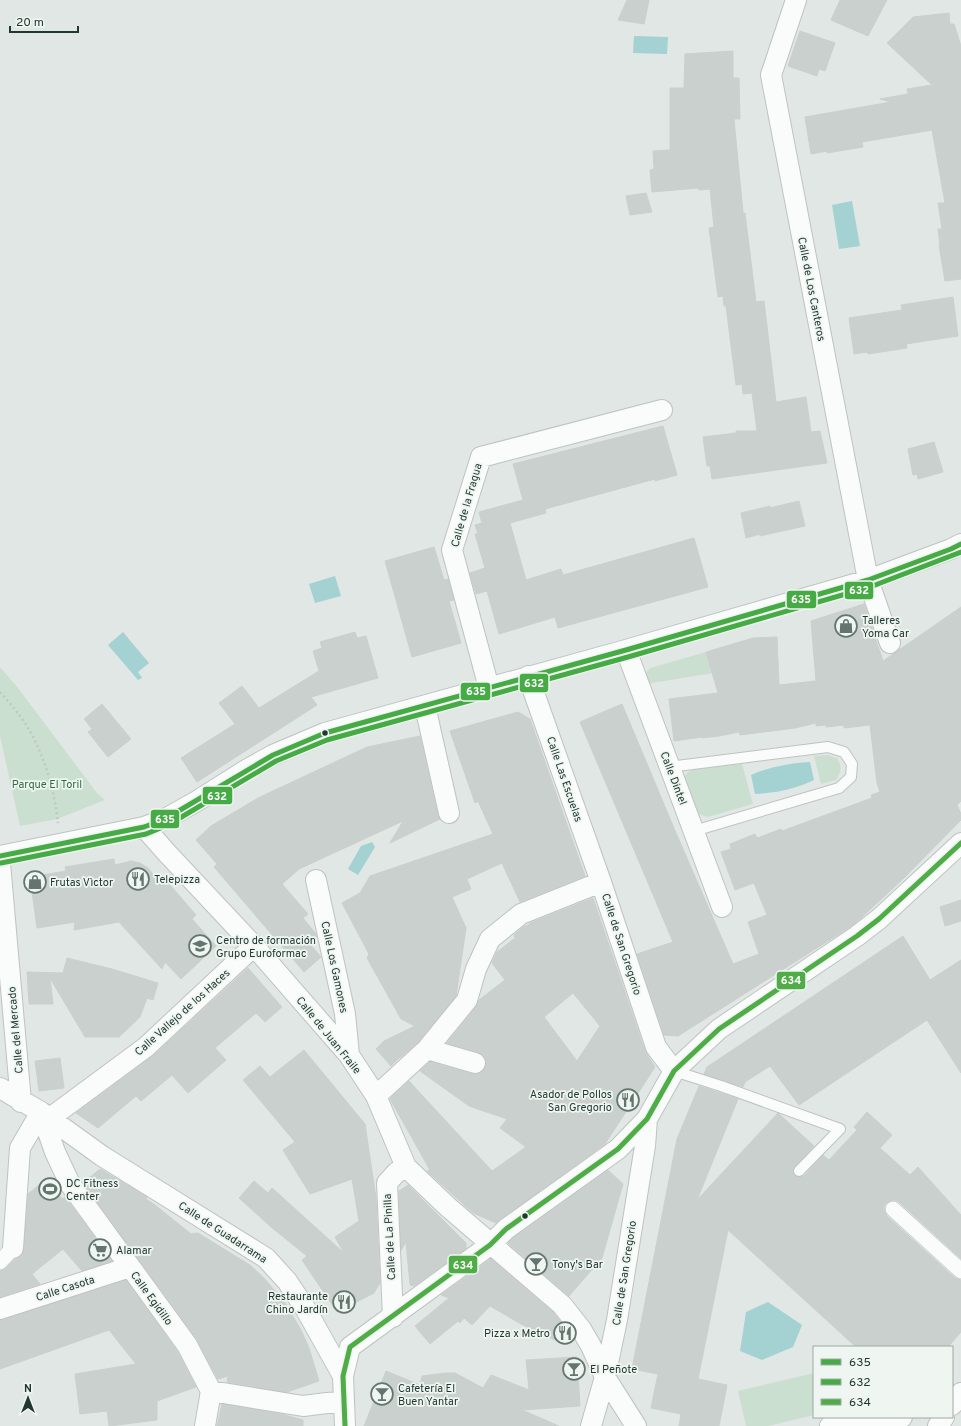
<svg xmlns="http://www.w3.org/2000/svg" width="961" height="1426" font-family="Overpass,sans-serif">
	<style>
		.green { fill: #cbdfd0 }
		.water { fill: #a4d1d2 }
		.building { fill: #cad0cd; stroke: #cad0cd; fill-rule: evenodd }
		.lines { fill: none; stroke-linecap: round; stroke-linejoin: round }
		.service-casing { stroke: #bec3c1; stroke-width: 12 }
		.pedestrian-casing { stroke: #bec3c1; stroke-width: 16 }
		.minor-casing { stroke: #bec3c1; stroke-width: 22 }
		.path { stroke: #bfc7c5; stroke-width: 2.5; stroke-dasharray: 2 3; stroke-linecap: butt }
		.service { stroke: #fafbfb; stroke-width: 10 }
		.pedestrian { stroke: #fafbfb; stroke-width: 15 }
		.minor { stroke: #fafbfb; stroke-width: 20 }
		.bus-1-casing { stroke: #eff6f2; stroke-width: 8 }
		.bus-2-casing { stroke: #eff6f2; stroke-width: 8 }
		.bus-3-casing { stroke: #eff6f2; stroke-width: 8 }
		.bus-1 { stroke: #46aa45; stroke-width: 5 }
		.bus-2 { stroke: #46aa45; stroke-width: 5 }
		.bus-3 { stroke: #50ac46; stroke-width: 5 }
		.bus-dot { fill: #213830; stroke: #eff6f2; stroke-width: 1.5 }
		.labels { text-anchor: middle; stroke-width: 3.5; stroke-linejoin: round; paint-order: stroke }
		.street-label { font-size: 11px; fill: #213830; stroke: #eff6f2 }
		.poi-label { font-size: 11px; fill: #213830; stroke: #eff6f2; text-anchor: start }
		.park-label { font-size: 11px; fill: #2f6c41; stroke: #eff6f2 }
		.line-badge { stroke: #eff6f2; stroke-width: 1.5 }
		.badge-label { font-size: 11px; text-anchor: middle; font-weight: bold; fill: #fff }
	</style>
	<rect width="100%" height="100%" fill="#e1e7e4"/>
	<!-- green -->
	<path class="green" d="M706,652L713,673L646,684C644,677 644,674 650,668Z
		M0,667L18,688L97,793L105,800L57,819L20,826L0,736Z
		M828,755L837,758C842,767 842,770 836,780L821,784L814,756Z
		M742,764L753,804L708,817L699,814L683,778L688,772L695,769Z
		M814,1373V1415L768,1426H746L738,1391Z"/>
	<!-- water -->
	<path class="water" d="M634,36L668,37L667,54L633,53Z
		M852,201L860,246L839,249L832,205Z
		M335,576L341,596L315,603L309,584Z
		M123,632L149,663L138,672L142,678L138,680L108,645Z
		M810,762L814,780C796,789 775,793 755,794L751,775C769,767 790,763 810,762Z
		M372,842L375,847L358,875L348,869L361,846Z
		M768,1302L802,1325L793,1347L762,1360L740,1351L746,1312Z"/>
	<!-- building -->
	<path class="building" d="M627,0H649L644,24L618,20Z
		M840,0H887L868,36L831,20Z
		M949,13L950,24H954L961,46V279L945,281L939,245H940L938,229H942L938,203H945L932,130L862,142L863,147L827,153V151L811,154L805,117L891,102L880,99L908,94L907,89L932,85L887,43L913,17Z
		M800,31L835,43L825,71L819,69L817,76L788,66Z
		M733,51V78H739L740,119H734L743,213H745L756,302L764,301L776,402L806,397L811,432L820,431L827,463L712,479L710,466H707L703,437L736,433V431H757L752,393L743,394L742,384L736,385L726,306H724L723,296L718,297L709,228L714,227L710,189L699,190L698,188L652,192L650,170L654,169L653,151L670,150V88H684L685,54Z
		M646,193L652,212L630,215L626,196Z
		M953,297L958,336L906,344L907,348L868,354L867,352L854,354L849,318L902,310L901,305Z
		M663,426L677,475L655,481V479L545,509L546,513L510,523L526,580L561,569L563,575L694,538L708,587L558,628L555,617L499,634L487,591L476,594L470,573L485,568L475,534H478L475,525L482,523L479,512L523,500L513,464Z
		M934,442L943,472L918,479L917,474L913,475L908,449Z
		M799,501L805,526L760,536V534L746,538L741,513L770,506V508Z
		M434,547L444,580L448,579L454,600L449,601L461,643L412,657L385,561Z
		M864,604L883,661L961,607V801L957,805L961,814V820L905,877L862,917L850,927L678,1036L664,1035L637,954L673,942L580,722L622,704L676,833L733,964L759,954L748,922L767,915L754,883L735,890L721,852L731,849L730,844L755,834L757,838L781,829L782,831L872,798L871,795L880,792L877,783L870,725L844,728V725L826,727V725L816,726V723L795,728L740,735L739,732L719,736L702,738V737L674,741L669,699L718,693L706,652L753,638L777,637L779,685L816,681L811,621Z
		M355,632L357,638L366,636L378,678L311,697L317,705L197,782L181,758L235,724L219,703L242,686L259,708L319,671L313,651L322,648L320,642Z
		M102,704L131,739L108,757L88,732L92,729L84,719Z
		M518,712L530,719L585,876L520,902L502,863L467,879L471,889L452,897L466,928L456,996L419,1041L401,1057H400L391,1066L376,1049L384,1041L415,1026L401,1019L367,958L369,954L342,903L360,893L370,876L493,834L478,801L475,803L450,731Z
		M420,736L438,816L440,819L390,843L403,821L299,869L282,884L308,914L303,918L316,934V937L309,943L321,957L304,972L214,867L217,864L196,840L211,826L258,798L367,747Z
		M114,859L115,865L131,861L140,863L148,868L159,882L164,878L196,915L192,919L216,946L181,979L165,962L162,969L119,922L74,930L75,922L37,928L30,877L66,871L65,867Z
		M593,898L645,1051L655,1067L605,1144L496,1223L473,1213L427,1171L430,1170L390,1099L409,1081L492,1171L526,1147L500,1128L507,1119L469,1106L420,1071L430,1062L472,1074H478L483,1071L486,1066V1061L483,1055L478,1052L447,1043L476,1007L479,1000L505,980L492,963L497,952L515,938L514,935L523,927L530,924V923ZM573,993L600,1026L577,1061L544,1017Z
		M961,900V921L945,926L940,907Z
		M903,936L930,980L961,960V1073L927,1020L799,1105L770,1066L745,1082L743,1087L704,1074L707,1067Z
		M67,958L112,969L158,983L153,1000L147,998L140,1017L119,1037H85L50,978L53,1004H29L27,972L63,973Z
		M248,968L282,1007L265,1022L256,1013L215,1048L226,1060L188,1093L172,1075L141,1101L136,1096L98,1128L76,1113L154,1055Z
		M304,1050L365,1124L376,1198L380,1283L374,1293L337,1312L302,1260L307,1256L271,1227L239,1198L254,1181L268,1193L272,1188L344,1253L335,1237L359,1221L352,1179L310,1194L283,1150L295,1142L243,1080L260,1066L270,1077Z
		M60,1058L64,1088L39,1091L35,1061Z
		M699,1086L738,1099L697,1200L778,1113L814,1146L793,1169V1173L798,1177L804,1176L823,1155L829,1160L857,1130L854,1127L867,1112L892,1135L880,1148L910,1175L918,1167L961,1215V1259L899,1202L895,1200L890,1201L886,1203L884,1207L885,1212L887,1216L955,1278L961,1280V1332L948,1347H856L728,1230L698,1379L727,1385L719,1426H679L681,1414L651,1408L658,1374L632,1369L677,1139Z
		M100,1169L147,1197L146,1199L155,1205L191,1234L198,1233L250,1265L265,1279L285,1303L301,1330L309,1348L319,1381L287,1392L227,1382L228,1376L218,1379L196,1338L83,1183Z
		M608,1170L623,1184L602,1258L569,1296L508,1243L513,1238Z
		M46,1179L62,1199L65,1197L112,1261L82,1271L63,1249L32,1274L40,1284L0,1297V1271L6,1268L15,1259L22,1255L24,1249L28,1194Z
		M408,1185L466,1243V1249L414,1286L410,1285L406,1242L401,1250L399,1191Z
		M491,1259L554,1313L568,1332L559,1342L521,1324L490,1306L472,1325L464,1318L460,1323L458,1321L430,1344L415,1326L449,1298L441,1295Z
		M126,1280L177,1351L196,1387L157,1401V1420L109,1426L107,1411L80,1414L75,1374L136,1364L109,1330L0,1369V1320Z
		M577,1357L580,1406L522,1410L559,1426H364L386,1371L420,1385L422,1376L446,1373H455L483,1388L491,1375L529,1390L526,1360Z
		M222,1404L281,1414L303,1420V1426H217Z"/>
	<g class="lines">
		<!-- service casing -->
		<g class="service-casing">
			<path id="service" d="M669,767L828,747L844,752L852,764L851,777L839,788L694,831
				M674,1071L721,1086L840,1129L799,1171"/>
		</g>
		<!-- pedestrian casing -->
		<g class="pedestrian-casing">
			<path id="pedestrian" d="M893,1209L961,1271
				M0,1262L13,1248"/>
		</g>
		<!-- minor casing -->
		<g class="minor-casing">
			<path id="minor" d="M796,0L771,75L868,580L890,643
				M626,650L722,907
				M528,676L601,882L656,1047L674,1071
				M489,688L452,550L481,457L662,410
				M425,706L449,813
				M144,827L166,852L254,946L349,1055L376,1096L406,1167L448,1207L562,1305L581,1329L591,1346L605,1377L636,1426
				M0,856L144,827L165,819L197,801L246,770L273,755L325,733L626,650L868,580L951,549L961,544
				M0,863L21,1102
				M316,880L345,1014L349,1055
				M427,1049L475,1063
				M0,1088L41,1112L102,1156L266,1258L287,1281L305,1308L343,1376L345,1426
				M376,1096L427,1049L467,1000L476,969L490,939L521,914L601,882
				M41,1112L55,1152L70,1184L187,1345L211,1391L205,1426
				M50,1118L146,1047L254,946
				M13,1248L20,1148L41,1112
				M0,1309L130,1267
				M393,1317L387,1183L397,1172L406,1167
				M343,1376L350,1347L490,1245L506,1229L618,1149L647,1119L674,1071L719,1029L857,936L879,919L961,843
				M211,1391L303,1406L327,1403L344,1402
				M952,1405L961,1393
				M591,1426L605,1377L617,1320L645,1146L647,1119
				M830,1426L902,1417
				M938,1426L944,1417"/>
		</g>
		<!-- path -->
		<path class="path" d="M0,692C7,700 14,708 20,716C42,745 54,787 58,823"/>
		<!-- service -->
		<use href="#service" class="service"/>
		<!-- pedestrian -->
		<use href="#pedestrian" class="pedestrian"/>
		<!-- minor -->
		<use href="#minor" class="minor"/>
		<!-- bus-1 casing -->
		<g class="bus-1-casing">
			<path id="bus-1" d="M0,856L144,827L165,819L273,755L325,733L626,650L868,580L951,549L961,544"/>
		</g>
		<!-- bus-2 casing -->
		<g class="bus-2-casing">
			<path id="bus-2" d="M1,863L146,834L168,825L276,761L327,740L628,657L870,587L961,552"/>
		</g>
		<!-- bus-3 casing -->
		<g class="bus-3-casing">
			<path id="bus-3" d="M345,1426L343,1376L350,1347L490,1245L506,1229L618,1149L647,1119L674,1071L719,1029L857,936L879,919L961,843"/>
		</g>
		<!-- bus-1 -->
		<use href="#bus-1" class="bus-1"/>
		<!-- bus-2 -->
		<use href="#bus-2" class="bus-2"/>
		<!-- bus-3 -->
		<use href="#bus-3" class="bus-3"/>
	</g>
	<!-- icons -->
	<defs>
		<g id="shop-ring" transform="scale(1.15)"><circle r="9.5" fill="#eff6f2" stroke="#64756f" stroke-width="1.5"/><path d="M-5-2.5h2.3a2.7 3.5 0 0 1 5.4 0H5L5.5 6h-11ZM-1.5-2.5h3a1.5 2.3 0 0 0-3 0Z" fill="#64756f"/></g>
		<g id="restaurant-ring" transform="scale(1.15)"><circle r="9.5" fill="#eff6f2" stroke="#64756f" stroke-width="1.5"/><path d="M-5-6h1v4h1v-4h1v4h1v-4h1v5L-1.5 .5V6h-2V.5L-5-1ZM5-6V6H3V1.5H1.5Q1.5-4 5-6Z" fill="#64756f"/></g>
		<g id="university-ring" transform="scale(1.15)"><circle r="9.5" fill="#eff6f2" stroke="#64756f" stroke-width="1.5"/><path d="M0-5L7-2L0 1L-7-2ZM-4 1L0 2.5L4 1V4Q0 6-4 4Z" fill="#64756f"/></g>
		<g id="stadium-ring" transform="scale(1.15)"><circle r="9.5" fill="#eff6f2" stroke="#64756f" stroke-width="1.5"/><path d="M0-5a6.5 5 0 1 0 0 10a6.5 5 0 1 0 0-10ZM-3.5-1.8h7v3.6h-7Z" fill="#64756f"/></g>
		<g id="supermarket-ring" transform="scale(1.15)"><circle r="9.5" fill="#eff6f2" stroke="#64756f" stroke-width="1.5"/><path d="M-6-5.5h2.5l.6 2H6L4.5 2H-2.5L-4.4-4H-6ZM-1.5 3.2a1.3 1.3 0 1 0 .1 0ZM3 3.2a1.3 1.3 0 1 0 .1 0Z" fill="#64756f"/></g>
		<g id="bar-ring" transform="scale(1.15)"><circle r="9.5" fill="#eff6f2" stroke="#64756f" stroke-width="1.5"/><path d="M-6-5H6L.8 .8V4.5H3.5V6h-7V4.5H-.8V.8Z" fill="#64756f"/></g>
	</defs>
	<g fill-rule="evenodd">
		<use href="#shop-ring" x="846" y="626"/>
		<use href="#restaurant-ring" x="138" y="879"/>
		<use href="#shop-ring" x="35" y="882"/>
		<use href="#university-ring" x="200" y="946"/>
		<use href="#restaurant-ring" x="628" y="1100"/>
		<use href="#stadium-ring" x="50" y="1189"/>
		<use href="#supermarket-ring" x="100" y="1250"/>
		<use href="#bar-ring" x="536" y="1264"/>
		<use href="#restaurant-ring" x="344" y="1302"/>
		<use href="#restaurant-ring" x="565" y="1333"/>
		<use href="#bar-ring" x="574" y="1369"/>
		<use href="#bar-ring" x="382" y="1394"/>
	</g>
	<!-- markers -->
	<g class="bus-dot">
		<circle cx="325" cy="733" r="3.5"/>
		<circle cx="525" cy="1216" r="3.5"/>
	</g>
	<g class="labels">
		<!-- street labels -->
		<g class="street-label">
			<text transform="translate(812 289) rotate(79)" y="4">Calle de Los Canteros</text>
			<text transform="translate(466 505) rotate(-74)" y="4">Calle de la Fragua</text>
			<text transform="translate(674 778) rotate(69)" y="4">Calle Dintel</text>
			<text transform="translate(565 779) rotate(71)" y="4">Calle Las Escuelas</text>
			<text transform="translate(622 944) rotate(72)" y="4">Calle de San Gregorio</text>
			<text transform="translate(335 967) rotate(78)" y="4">Calle Los Gamones</text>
			<text transform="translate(182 1012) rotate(-42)" y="4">Calle Vallejo de los Haces</text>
			<text transform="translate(15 1030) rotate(-95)" y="4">Calle del Mercado</text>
			<text transform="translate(329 1035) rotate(51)" y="4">Calle de Juan Fraile</text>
			<text transform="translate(223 1232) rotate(33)" y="4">Calle de Guadarrama</text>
			<text transform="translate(389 1237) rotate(-93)" y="4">Calle de La Pinilla</text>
			<text transform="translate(624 1273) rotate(-81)" y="4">Calle de San Gregorio</text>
			<text transform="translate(65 1288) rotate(-18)" y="4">Calle Casota</text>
			<text transform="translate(152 1298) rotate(54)" y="4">Calle Egidillo</text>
		</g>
		<!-- poi labels -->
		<g class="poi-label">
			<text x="862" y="624">Talleres<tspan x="862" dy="13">Yoma Car</tspan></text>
			<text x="154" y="883">Telepizza</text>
			<text x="50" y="886">Frutas Vìctor</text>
			<text x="216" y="944">Centro de formación<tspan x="216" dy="13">Grupo Euroformac</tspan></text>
			<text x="612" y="1098" text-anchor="end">Asador de Pollos<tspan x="612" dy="13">San Gregorio</tspan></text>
			<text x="66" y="1187">DC Fitness<tspan x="66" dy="13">Center</tspan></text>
			<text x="116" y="1254">Alamar</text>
			<text x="552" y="1268">Tony's Bar</text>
			<text x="328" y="1300" text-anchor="end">Restaurante<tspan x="328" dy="13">Chino Jardín</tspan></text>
			<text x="550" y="1337" text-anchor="end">Pizza x Metro</text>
			<text x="590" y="1373">El Peñote</text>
			<text x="398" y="1392">Cafetería El<tspan x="398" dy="13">Buen Yantar</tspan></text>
		</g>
		<!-- park labels -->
		<g class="park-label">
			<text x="47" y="788">Parque El Toril</text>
		</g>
	</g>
	<g class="line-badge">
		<rect x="844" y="581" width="30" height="19" rx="4" fill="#46aa45"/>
		<rect x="786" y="590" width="31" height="19" rx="4" fill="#46aa45"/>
		<rect x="519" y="673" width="30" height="20" rx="4" fill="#46aa45"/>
		<rect x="460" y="682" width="31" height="19" rx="4" fill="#46aa45"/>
		<rect x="202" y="786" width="31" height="19" rx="4" fill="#46aa45"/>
		<rect x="150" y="809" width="30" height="20" rx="4" fill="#46aa45"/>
		<rect x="776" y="971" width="30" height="19" rx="4" fill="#50ac46"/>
		<rect x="448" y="1255" width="30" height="19" rx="4" fill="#50ac46"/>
	</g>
	<g class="badge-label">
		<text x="859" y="594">632</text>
		<text x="801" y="603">635</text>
		<text x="534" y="687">632</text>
		<text x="476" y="695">635</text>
		<text x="217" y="800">632</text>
		<text x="165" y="823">635</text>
		<text x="791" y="984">634</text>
		<text x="463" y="1269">634</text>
	</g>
	<!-- legend -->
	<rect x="813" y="1346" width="140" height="72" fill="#eff6f2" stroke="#9daaa4"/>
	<rect x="821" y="1359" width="20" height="6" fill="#46aa45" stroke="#9daaa4"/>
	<text x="849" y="1366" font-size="12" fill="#213830">635</text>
	<rect x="821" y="1379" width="20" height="6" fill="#46aa45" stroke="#9daaa4"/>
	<text x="849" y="1386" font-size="12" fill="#213830">632</text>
	<rect x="821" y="1399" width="20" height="6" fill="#50ac46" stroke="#9daaa4"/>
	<text x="849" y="1406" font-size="12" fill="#213830">634</text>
	<!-- north arrow -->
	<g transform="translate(28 1398)" stroke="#eff6f2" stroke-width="3" paint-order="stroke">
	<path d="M0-3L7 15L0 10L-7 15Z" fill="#213830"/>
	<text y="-6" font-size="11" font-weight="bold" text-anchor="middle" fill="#213830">N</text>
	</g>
	<!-- scale -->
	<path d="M10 26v6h68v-6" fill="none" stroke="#213830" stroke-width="2"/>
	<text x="16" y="26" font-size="12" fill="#213830" stroke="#eff6f2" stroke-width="3" paint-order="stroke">20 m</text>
</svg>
